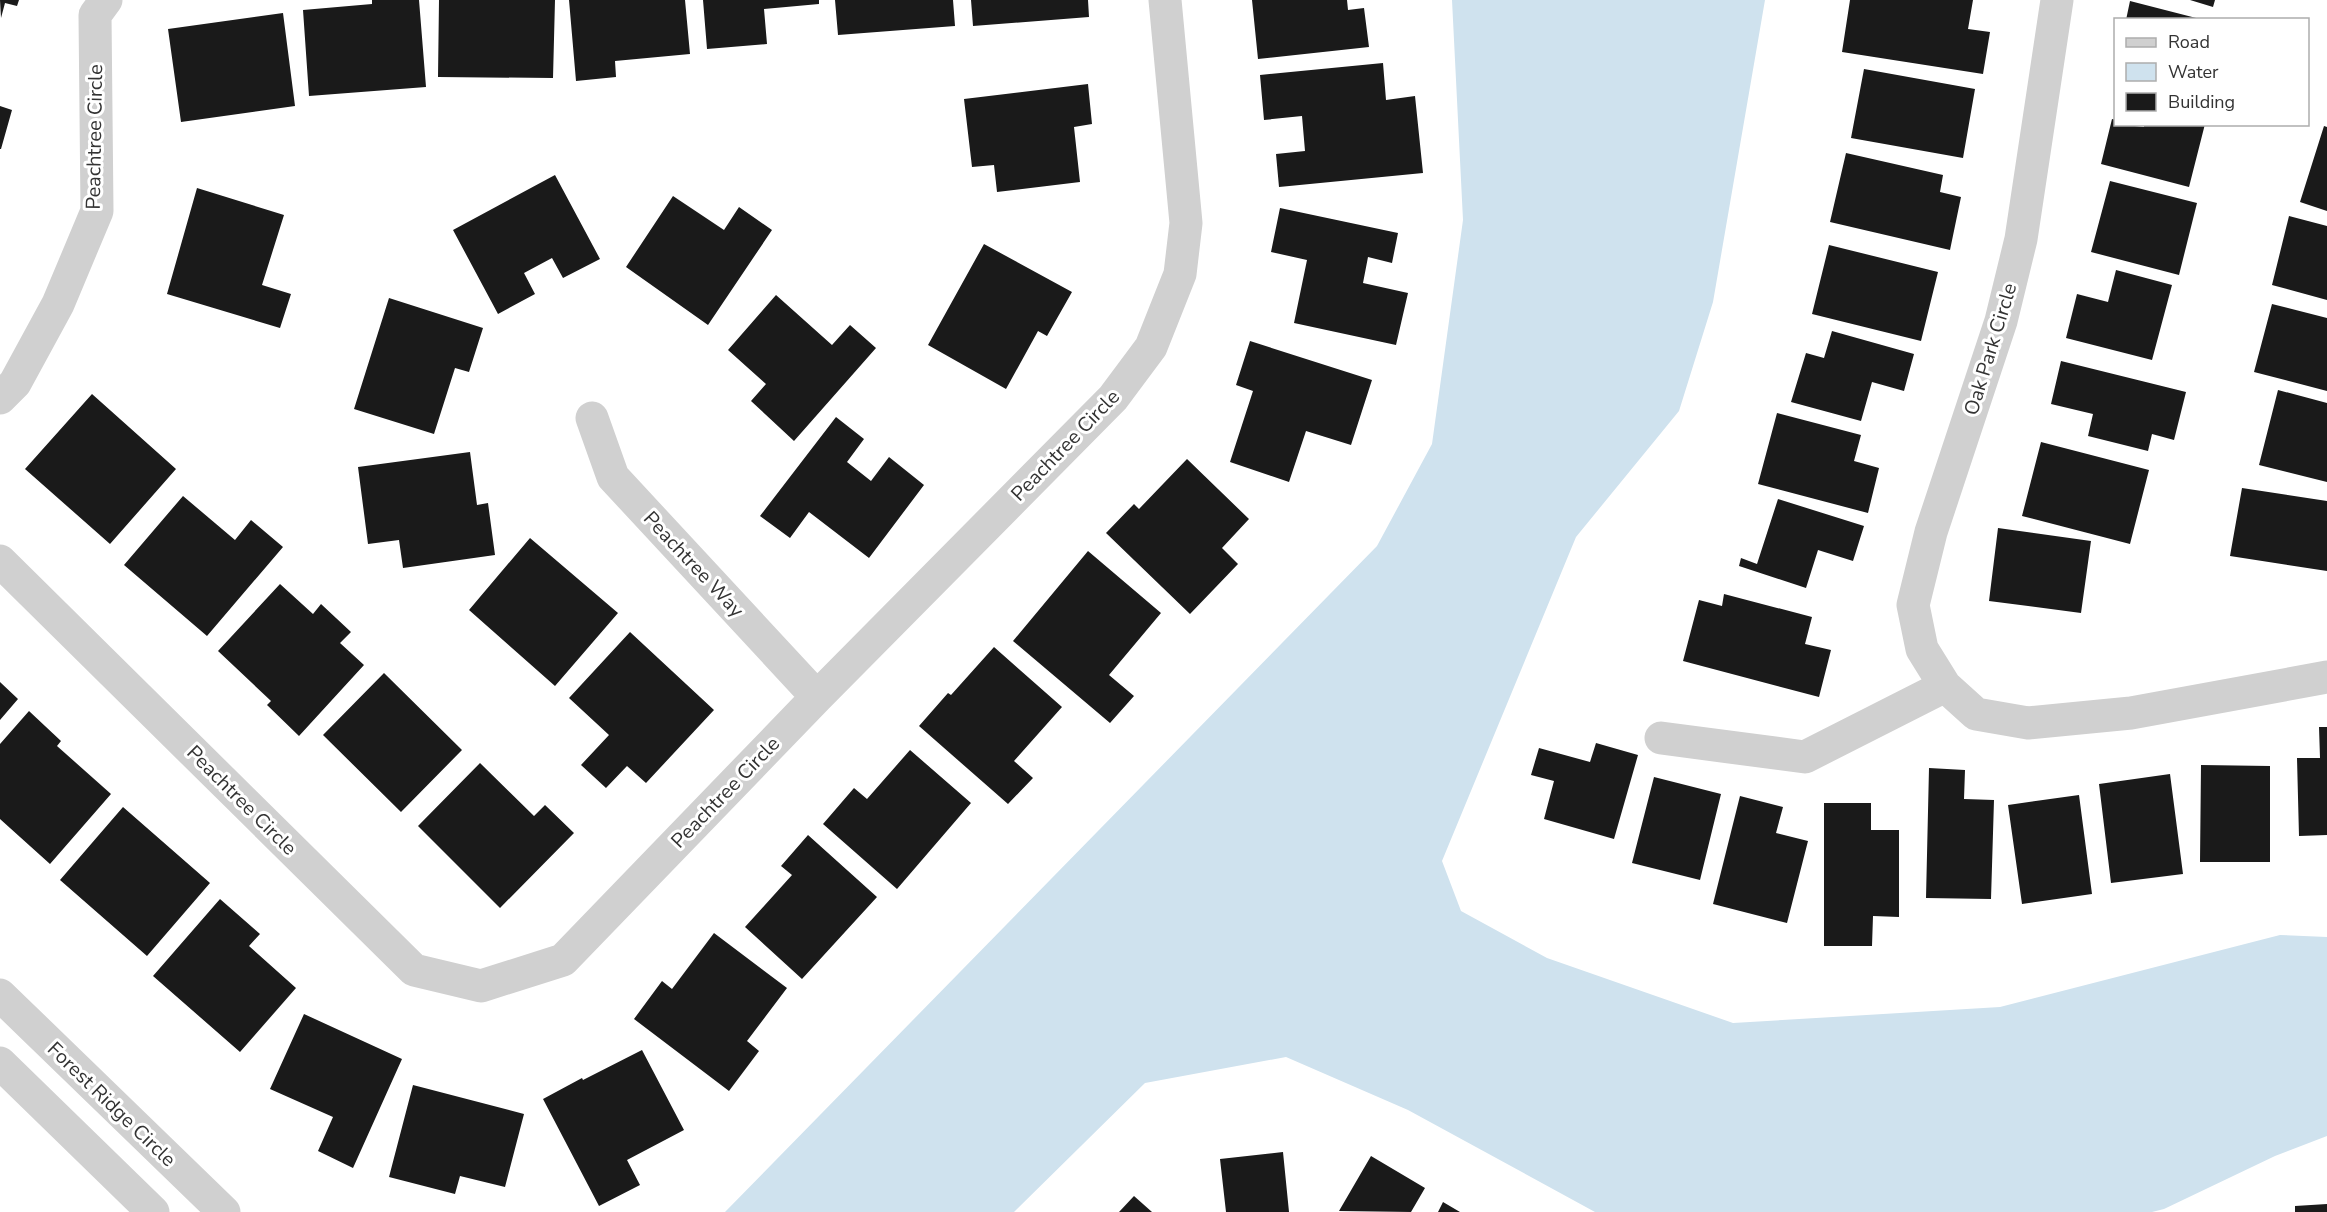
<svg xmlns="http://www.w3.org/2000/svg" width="2327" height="1212" font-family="'Nunito Sans',sans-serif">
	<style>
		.water { fill: #cfe2ee }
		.building { fill: #1a1a1a }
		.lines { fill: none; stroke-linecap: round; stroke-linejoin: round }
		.minor { stroke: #d0d0d0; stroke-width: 33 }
		.labels { text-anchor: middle; stroke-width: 6; stroke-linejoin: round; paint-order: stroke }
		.street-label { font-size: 20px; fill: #333; stroke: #fff }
	</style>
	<rect width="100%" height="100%" fill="#fff"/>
	<!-- water -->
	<path class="water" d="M1452,0H1765L1713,302L1679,411L1576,537L1442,861L1461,911L1547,958L1733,1023L2000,1007L2280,935L2327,937V1136L2275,1156L2164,1209L2152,1212H1595L1408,1110L1286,1057L1145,1083L1014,1212H725L1377,546L1432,444L1463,220Z"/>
	<!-- building -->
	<path class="building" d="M0,0H19L17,6L5,3L1,18Z
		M372,0H419L426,87L309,96L303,10L372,4Z
		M439,0H555L553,78L438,77Z
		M569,0H685L690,54L615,61L616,77L576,81Z
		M703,0H819V4L764,9L767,44L707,49Z
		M835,0H953L955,26L838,35Z
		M971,0H1088L1089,17L973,26Z
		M1252,0H1347L1348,10L1364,8L1369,47L1258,59Z
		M1850,0H1973L1968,29L1990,32L1983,74L1842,52Z
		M2190,0H2215L2213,7Z
		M2130,1L2200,19V20H2126Z
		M283,13L295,106L181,122L168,29Z
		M1383,63L1386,100L1415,96L1423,173L1279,187L1276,154L1305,151L1302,116L1264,120L1260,75Z
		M1864,69L1975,89L1963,158L1851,138Z
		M1088,84L1092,124L1074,127L1080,182L997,192L994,165L972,167L964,99Z
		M0,106L12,110L1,149H0Z
		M2112,119L2116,120V124L2144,127V124H2205L2189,187L2101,164Z
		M2324,126L2327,127V211L2300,202Z
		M1846,153L1943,175L1940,192L1961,197L1950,250L1830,222Z
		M555,175L600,259L563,278L552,258L524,273L535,294L498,314L453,230Z
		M2110,181L2197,203L2179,275L2091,252Z
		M197,188L284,215L262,285L291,294L280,328L167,294Z
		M673,196L724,230L739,207L772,230L708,325L626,267Z
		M1280,208L1398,233L1392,263L1368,257L1363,283L1408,293L1396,345L1294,323L1307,260L1271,252Z
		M2289,216L2327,226V300L2272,285Z
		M984,244L1072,292L1047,336L1038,331L1006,389L928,345Z
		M1829,245L1938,272L1921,341L1812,314Z
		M2116,270L2172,285L2152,360L2066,338L2077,294L2108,302Z
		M776,295L832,345L850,325L876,348L794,441L751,401L766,384L728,350Z
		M389,298L483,328L469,372L455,368L434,434L354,409Z
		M2272,304L2327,318V391L2254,372Z
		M1832,331L1914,354L1904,391L1872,382L1861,421L1791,402L1806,353L1824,358Z
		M1250,341L1372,380L1351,445L1306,431L1289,482L1230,462L1253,391L1236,385Z
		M2061,361L2186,392L2174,440L2152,434L2148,451L2088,436L2093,414L2051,404Z
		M2278,390L2327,403V482L2259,465Z
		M92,394L176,469L110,544L25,469Z
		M1777,413L1861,435L1854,461L1879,468L1868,513L1758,484Z
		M836,417L864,439L847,462L871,481L889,457L924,485L869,558L809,512L790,538L760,516Z
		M2041,442L2149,470L2130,544L2022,516Z
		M470,452L477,505L488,503L495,555L403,568L399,540L368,544L358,467Z
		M1187,459L1249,519L1222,548L1238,564L1190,614L1106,533L1134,504L1139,509Z
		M2242,488L2327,501V571L2230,556Z
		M183,496L235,540L251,520L283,547L207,636L124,565Z
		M1778,499L1864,526L1853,561L1818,550L1806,588L1739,566L1741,558L1757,564Z
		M1998,528L2091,541L2081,613L1989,601Z
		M530,538L618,613L555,686L469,610Z
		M1088,551L1161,613L1109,675L1134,696L1110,723L1013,641Z
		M280,584L313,614L321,604L351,632L340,643L364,665L299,736L267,705L271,701L218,651Z
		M1724,594L1812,617L1805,644L1831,650L1819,697L1683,661L1699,600L1722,606Z
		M630,632L714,710L646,783L627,766L606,788L581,765L609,735L569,698Z
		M994,647L1062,707L1014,761L1033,778L1008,804L919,726L948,693L951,695Z
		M384,673L462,750L401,812L323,735Z
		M0,682L18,699L0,720Z
		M29,711L61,741L57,746L111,794L50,864L0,819V744Z
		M2319,727H2327V835L2299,836L2297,758H2320Z
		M1596,743L1638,755L1614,839L1544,819L1554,781L1531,775L1539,748L1590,762Z
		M910,750L971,803L897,889L823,824L854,788L867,799Z
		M480,763L534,816L545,805L574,833L500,908L418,826Z
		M2201,765L2270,766V862H2200Z
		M1929,768L1965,770L1964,799L1994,800L1991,899L1926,898Z
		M2170,774L2183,874L2111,883L2099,784Z
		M1654,777L1721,794L1700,880L1632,863Z
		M2079,795L2092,894L2022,904L2008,805Z
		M1740,796L1783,807L1776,833L1808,841L1787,923L1713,904Z
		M1824,803H1871V830H1899V917L1873,916L1872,946H1824Z
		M123,807L210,883L147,956L60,880Z
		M808,835L877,897L802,979L745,927L792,875L781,866Z
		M220,899L260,934L249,946L296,988L240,1052L153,976Z
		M714,933L787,988L747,1041L759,1051L729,1091L634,1019L662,981L672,989Z
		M304,1014L402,1059L353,1168L318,1151L333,1117L270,1089Z
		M642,1050L684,1130L627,1160L640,1185L599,1206L543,1099L582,1078L583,1080Z
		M413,1085L524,1114L505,1187L460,1176L455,1194L389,1177Z
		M1283,1152L1289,1212H1226L1220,1159Z
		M1371,1156L1425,1188L1411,1212L1339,1211Z
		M1134,1196L1152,1212H1119Z
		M1443,1202L1460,1212H1438Z
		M2327,1204V1212H2295V1206Z"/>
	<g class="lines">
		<!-- minor -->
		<path class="minor" d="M0,398L15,383L58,304L97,211L95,15L106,0
			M592,418L613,477L817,697
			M0,561L414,970L481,986L563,960L817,697L1113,398L1151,347L1180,274L1186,223L1165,0
			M1945,686L1922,649L1913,605L1931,532L2001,321L2021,239L2057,0
			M1661,738L1805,757L1945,686L1976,714L2028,723L2131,713L2327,677
			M0,995L224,1212
			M0,1063L153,1212"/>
	</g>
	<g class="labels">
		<!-- street labels -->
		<g class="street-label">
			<text transform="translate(94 137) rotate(-89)" y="7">Peachtree Circle</text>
			<text transform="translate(1990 349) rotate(-73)" y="7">Oak Park Circle</text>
			<text transform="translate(1065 445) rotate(-46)" y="7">Peachtree Circle</text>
			<text transform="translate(694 564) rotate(47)" y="7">Peachtree Way</text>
			<text transform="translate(725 792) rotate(-46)" y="7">Peachtree Circle</text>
			<text transform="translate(242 800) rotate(45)" y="7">Peachtree Circle</text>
			<text transform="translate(112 1104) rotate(44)" y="7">Forest Ridge Circle</text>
		</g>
	</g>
	<!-- legend -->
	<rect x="2114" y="18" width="195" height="108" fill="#ffffff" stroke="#adadad" stroke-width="1.5"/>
	<rect x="2126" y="38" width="30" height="9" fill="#d0d0d0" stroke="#adadad" stroke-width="1.5"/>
	<text x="2168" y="48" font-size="18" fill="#333333">Road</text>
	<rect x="2126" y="63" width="30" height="18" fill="#cfe2ee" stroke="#adadad" stroke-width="1.5"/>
	<text x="2168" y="78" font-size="18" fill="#333333">Water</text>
	<rect x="2126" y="93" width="30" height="18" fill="#1a1a1a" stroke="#adadad" stroke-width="1.5"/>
	<text x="2168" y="108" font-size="18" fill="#333333">Building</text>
</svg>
